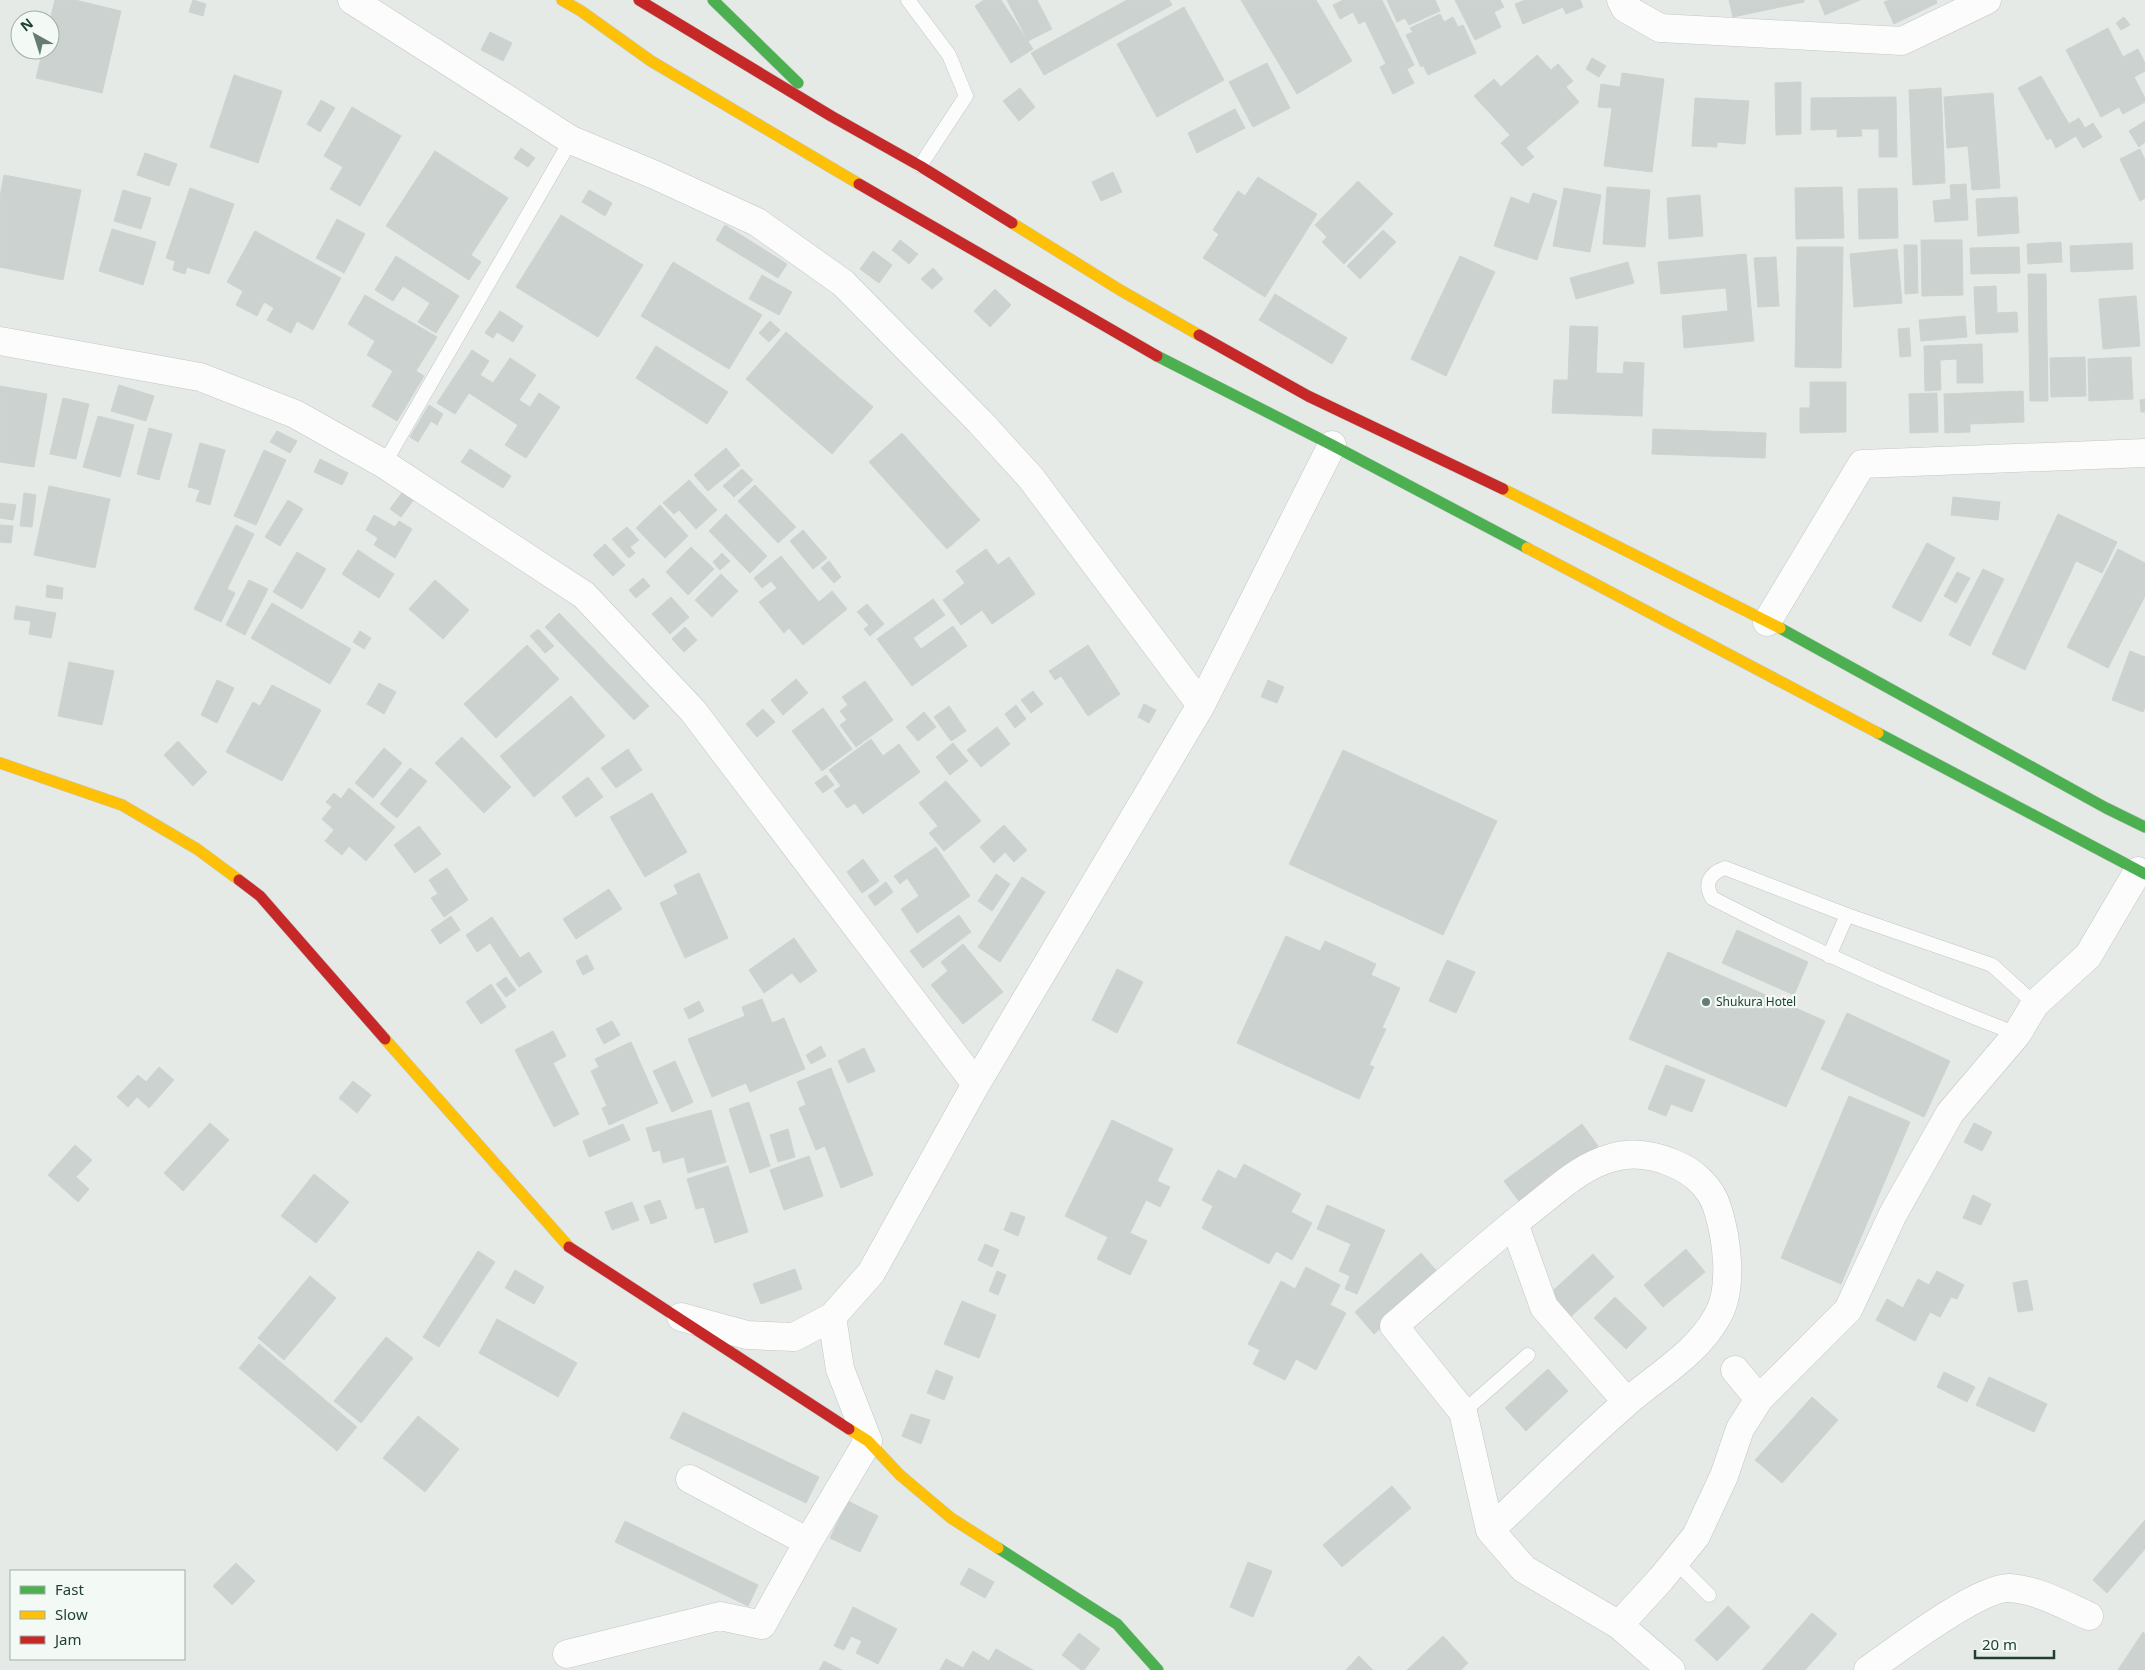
<svg xmlns="http://www.w3.org/2000/svg" width="2145" height="1670" font-family="'Noto Sans',sans-serif">
	<style>
		.building { fill: #ccd2cf; stroke: #cdd3d0 }
		.lines { fill: none; stroke-linecap: round; stroke-linejoin: round }
		.lane-casing { stroke: #c2c7c4; stroke-width: 15 }
		.street-casing { stroke: #c2c7c4; stroke-width: 29 }
		.fast-casing { stroke: #c0c8c4; stroke-width: 12 }
		.slow-casing { stroke: #c0c8c4; stroke-width: 12 }
		.jam-casing { stroke: #c0c8c4; stroke-width: 12 }
		.lane { stroke: #fbfcfb; stroke-width: 14 }
		.street { stroke: #fbfcfb; stroke-width: 28 }
		.fast { stroke: #4caf50; stroke-width: 11 }
		.slow { stroke: #ffc107; stroke-width: 11 }
		.jam { stroke: #c62828; stroke-width: 11 }
		.poi-dot { fill: #657c73; stroke: #f3f9f5; stroke-width: 2 }
		.labels { text-anchor: middle; stroke-width: 4.5; stroke-linejoin: round; paint-order: stroke }
		.poi-label { font-size: 12px; fill: #204035; stroke: #f3f9f5; text-anchor: start }
	</style>
	<rect width="100%" height="100%" fill="#e5eae7"/>
	<!-- building -->
	<path class="building" d="M55,0H75L121,11L102,93L36,78L43,50H50V20Z
		M193,0L206,4L203,16L189,12Z
		M984,0H1001L1033,49L1011,63L975,6Z
		M1007,0H1037L1052,29L1028,41Z
		M1127,0H1169L1172,5L1044,75L1031,53Z
		M1241,0H1316L1352,61L1297,94Z
		M1343,0H1382L1414,65L1407,69L1414,83L1393,94L1380,67L1386,64L1365,21L1359,24L1353,12L1340,19L1333,5Z
		M1387,0H1435L1440,11L1409,25L1405,18L1397,22Z
		M1455,0H1500L1504,7L1494,12L1501,27L1475,40Z
		M1525,0H1580L1583,7L1566,14L1563,7L1523,24L1515,4Z
		M1729,0H1804V2L1733,17Z
		M1819,0H1860L1825,15Z
		M1890,0H1936L1937,3L1894,24L1884,2Z
		M1184,7L1224,80L1157,117L1117,44Z
		M1440,14L1444,22L1453,17L1458,27L1463,25L1476,53L1428,75L1423,65L1421,67L1406,35L1413,32L1410,28Z
		M2124,17L2130,25L2121,30L2116,23Z
		M2108,28L2123,57L2138,49L2145,63V71L2134,77L2145,98V102L2123,114L2119,107L2101,117L2066,50Z
		M490,32L512,43L503,61L481,50Z
		M1537,55L1551,70L1558,64L1573,81L1566,87L1579,102L1526,148L1534,157L1522,166L1501,143L1510,135L1474,96L1494,79L1501,87Z
		M1592,58L1606,66L1599,77L1586,69Z
		M1267,63L1290,108L1253,127L1229,82Z
		M1622,73L1664,79L1652,172L1604,166L1612,108L1598,107L1601,84L1620,87Z
		M234,75L282,91L258,163L210,147Z
		M2041,76L2069,124L2079,118L2085,128L2093,123L2102,137L2083,148L2076,136L2056,148L2051,138L2047,140L2018,88Z
		M1801,82V134L1776,135L1775,83Z
		M1020,88L1035,107L1019,121L1003,101Z
		M1941,88L1945,183L1913,185L1909,90Z
		M1993,93L2000,188L1972,190L1968,146L1947,148L1944,97Z
		M1896,97L1897,157H1879V129H1861L1862,136L1837,137V129L1811,130V98Z
		M1695,98L1749,101L1745,144L1717,142V147L1692,146Z
		M321,100L335,108L320,132L307,124Z
		M352,107L401,136L360,206L330,189L343,167L324,156Z
		M1235,109L1245,128L1197,153L1188,133Z
		M2145,121V142L2139,147L2129,131Z
		M521,148L535,158L528,167L514,158Z
		M2140,149L2145,160V198L2140,201L2120,159Z
		M435,151L508,198L471,255L481,262L469,280L386,226Z
		M145,153L177,164L169,186L137,175Z
		M1113,172L1122,192L1101,201L1092,182Z
		M4,175L81,190L63,280L0,267V197Z
		M1258,177L1317,214L1265,297L1203,258L1219,234L1213,230L1238,191L1245,196Z
		M1358,181L1393,214L1344,264L1322,242L1327,237L1315,225Z
		M1966,184L1968,220L1935,222L1933,201L1951,199L1950,185Z
		M1607,187L1650,190L1645,247L1603,244Z
		M1842,187L1844,238L1796,239L1795,188Z
		M190,188L234,204L209,274L187,267L185,274L173,270L175,261L166,258Z
		M1564,188L1601,195L1590,252L1553,246Z
		M1897,188L1898,238L1859,239L1858,189Z
		M123,190L151,198L141,229L114,221Z
		M589,190L612,203L605,216L582,202Z
		M1533,193L1557,201L1537,260L1494,246L1511,197L1529,204Z
		M1700,195L1703,236L1669,239L1667,198Z
		M2017,197L2019,233L1978,236L1976,199Z
		M561,215L643,265L598,337L516,287Z
		M337,219L365,234L344,273L316,258Z
		M725,225L787,264L778,278L716,240Z
		M112,229L156,242L143,285L99,271Z
		M1383,230L1396,242L1360,279L1347,266Z
		M255,231L341,278L313,330L297,321L291,333L267,320L274,308L264,302L257,316L236,305L243,291L227,282Z
		M900,240L918,254L909,264L892,250Z
		M1921,240H1962L1963,295L1922,296Z
		M2061,242L2062,262L2028,264L2027,244Z
		M2132,243L2133,269L2071,272L2070,246Z
		M1904,245H1917L1918,293L1905,294Z
		M1797,247H1843L1841,368L1795,367Z
		M2019,247L2020,273L1971,274L1970,248Z
		M1897,249L1902,303L1854,307L1850,254Z
		M873,251L892,265L879,283L860,269Z
		M1746,254L1754,341L1684,348L1682,316L1728,311L1726,288L1661,294L1658,262Z
		M396,256L459,296L436,333L418,322L430,303L403,286L393,301L375,290Z
		M1460,256L1495,272L1446,376L1411,359Z
		M1776,257L1779,306L1758,307L1754,258Z
		M673,262L762,315L729,369L641,316Z
		M1628,262L1634,283L1576,299L1570,278Z
		M933,268L943,279L932,289L921,279Z
		M2028,274H2046L2048,401H2030Z
		M762,275L792,292L779,315L749,299Z
		M1996,286L1997,313L2017,312L2018,332L1976,334L1974,287Z
		M995,289L1011,305L990,327L974,311Z
		M1275,294L1347,338L1332,364L1259,320Z
		M365,295L437,337L416,371L424,376L397,421L372,406L393,371L367,355L375,341L348,324Z
		M2136,296L2140,346L2103,349L2099,299Z
		M500,311L523,326L513,342L497,332L493,338L485,333Z
		M1965,316L1967,337L1921,341L1919,320Z
		M770,321L780,330L769,342L759,333Z
		M1570,326L1598,327L1596,373L1623,374L1624,362L1644,363L1642,416L1552,413L1554,380H1568Z
		M1909,328L1911,356L1900,357L1898,329Z
		M786,332L873,407L832,454L746,379Z
		M1982,344L1983,383H1957V359L1940,360L1941,390L1925,391L1924,346Z
		M656,346L728,392L707,424L636,378Z
		M472,350L489,361L480,375L493,383L510,358L536,375L519,400L530,407L539,393L560,407L526,458L505,445L518,425L469,393L455,414L437,403Z
		M2085,357L2086,396L2051,397L2050,358Z
		M2131,357L2133,399L2089,401L2088,359Z
		M1810,382H1846V432L1800,433V408H1810Z
		M119,385L154,396L146,421L111,411Z
		M0,386L47,394L34,467L0,462Z
		M2023,391L2024,422L1970,424V432L1945,433L1944,394Z
		M1937,393L1938,432L1910,433L1909,394Z
		M63,398L89,404L76,459L50,454Z
		M2145,399V412H2141L2140,400Z
		M429,405L443,414L437,425L431,421L418,442L410,437Z
		M98,416L134,425L120,477L83,467Z
		M149,428L172,434L159,480L137,474Z
		M1653,429L1766,433L1765,458L1652,454Z
		M277,431L297,441L290,453L270,442Z
		M902,433L980,520L947,549L869,462Z
		M200,443L225,450L210,505L196,501L200,490L188,487Z
		M726,448L740,465L708,491L694,475Z
		M470,449L511,476L503,488L461,462Z
		M264,450L286,460L256,525L234,516Z
		M320,459L348,473L342,485L314,472Z
		M742,469L753,480L734,497L723,486Z
		M689,480L717,510L696,529L679,510L674,514L663,503Z
		M755,485L796,527L778,543L738,501Z
		M49,486L110,499L95,568L34,555Z
		M404,490L415,498L401,517L390,509Z
		M24,493L36,495L32,527L20,526Z
		M1953,497L2000,502L1998,520L1951,515Z
		M288,500L303,509L280,546L265,537Z
		M0,503L16,505L13,520L0,518Z
		M660,505L688,536L665,558L636,528Z
		M726,514L767,556L750,573L709,531Z
		M2058,514L2117,542L2102,573L2076,561L2025,670L1992,654Z
		M374,515L395,527L399,521L412,529L395,558L374,545L378,538L366,530Z
		M0,525L13,526L11,543L0,542Z
		M236,525L254,534L227,589L235,593L221,622L194,609Z
		M627,527L639,540L630,547L635,553L629,558L612,539Z
		M803,530L827,558L813,569L790,541Z
		M1927,543L1955,558L1921,622L1892,607Z
		M605,544L625,565L613,576L593,555Z
		M691,547L714,569L688,595L666,572Z
		M986,549L998,565L1009,557L1035,594L992,624L982,610L961,625L943,600L965,583L956,571Z
		M2118,549L2145,563V596L2108,668L2067,647Z
		M358,550L394,574L379,598L342,574Z
		M297,552L326,569L302,609L273,592Z
		M722,553L730,561L720,570L713,562Z
		M781,556L819,602L832,591L847,609L803,645L789,628L784,633L759,602L777,588L771,581L762,588L754,578Z
		M829,561L841,577L834,583L821,568Z
		M1983,569L2004,579L1970,646L1949,635Z
		M1957,572L1970,578L1956,603L1944,596Z
		M721,574L738,591L712,617L695,600Z
		M643,578L650,586L636,598L629,590Z
		M249,580L268,589L245,635L226,625Z
		M435,580L469,610L443,639L409,609Z
		M47,585L63,588L62,599L46,597Z
		M671,597L689,617L670,634L652,614Z
		M933,599L945,615L913,638L921,649L953,626L967,646L912,686L877,639Z
		M272,603L351,649L330,684L251,638Z
		M867,604L884,624L870,636L864,629L869,625L857,612Z
		M16,606L56,613L51,638L29,634L31,621L14,619Z
		M559,613L649,706L634,720L545,627Z
		M685,627L697,640L684,652L672,639Z
		M538,629L554,646L545,653L530,636Z
		M360,631L371,638L364,649L353,642Z
		M527,645L559,679L496,738L464,704Z
		M1088,645L1120,694L1088,716L1061,676L1055,680L1049,671Z
		M2130,651L2145,657V707L2143,712L2112,700Z
		M69,662L114,671L102,725L58,716Z
		M796,679L808,693L783,715L771,700Z
		M217,680L234,688L217,723L201,715Z
		M1268,680L1284,687L1277,703L1261,697Z
		M865,681L893,720L856,747L840,725L847,720L840,711L848,705L842,697Z
		M379,683L396,692L384,714L367,704Z
		M272,685L321,710L282,781L226,752L253,702L260,706Z
		M1033,691L1043,704L1031,713L1021,700Z
		M571,696L605,736L534,797L500,756Z
		M1144,704L1156,710L1149,723L1138,717Z
		M1016,705L1026,719L1015,728L1005,714Z
		M949,706L966,731L951,741L934,717Z
		M823,708L852,749L822,771L792,731Z
		M763,709L775,722L757,737L746,724Z
		M924,712L936,727L918,741L906,727Z
		M997,727L1010,744L981,767L967,750Z
		M462,737L511,787L484,813L435,763Z
		M871,739L883,756L899,744L920,772L863,814L855,803L847,808L834,791L841,786L829,770Z
		M178,741L207,772L193,786L164,755Z
		M953,743L968,761L950,775L936,757Z
		M384,748L402,763L373,798L355,783Z
		M628,749L642,770L616,788L601,768Z
		M1343,750L1497,821L1443,935L1289,864Z
		M410,768L427,781L397,818L380,804Z
		M826,775L834,785L823,793L815,783Z
		M588,777L603,797L576,817L562,797Z
		M946,781L981,821L944,851L929,833L938,826L919,803Z
		M349,788L395,827L366,861L349,846L342,855L325,841L334,830L322,819L332,807L326,802L334,793L341,799Z
		M652,793L687,852L645,877L610,817Z
		M1004,825L1027,850L1014,862L1005,852L994,863L980,847Z
		M419,826L441,854L415,873L394,845Z
		M936,847L970,896L917,933L901,909L919,896L907,878L900,884L894,876Z
		M863,859L879,881L862,893L847,872Z
		M447,868L468,900L444,917L431,898L438,894L429,880Z
		M699,873L728,938L685,958L660,903L678,894L674,885Z
		M996,874L1010,884L992,911L978,901Z
		M1022,877L1045,892L1000,962L978,947Z
		M886,882L893,892L875,906L868,896Z
		M609,889L622,909L576,939L563,919Z
		M959,915L971,932L923,968L910,951Z
		M451,916L460,930L440,944L431,930Z
		M492,917L520,958L529,952L542,972L519,987L490,943L477,952L466,935Z
		M1737,930L1808,962L1794,995L1722,963Z
		M1286,936L1320,951L1325,941L1376,964L1371,975L1400,988L1382,1028L1386,1029L1369,1065L1374,1067L1359,1099L1237,1043Z
		M794,938L817,971L800,983L792,973L764,993L749,970Z
		M963,944L1003,992L963,1024L931,985L948,971L941,962Z
		M1668,952L1825,1021L1786,1107L1629,1039Z
		M587,955L594,969L583,975L576,961Z
		M1447,960L1475,972L1456,1013L1429,1001Z
		M1117,969L1143,982L1117,1033L1092,1020Z
		M506,977L516,990L506,997L496,984Z
		M491,984L506,1007L481,1024L466,1002Z
		M762,999L772,1023L784,1018L805,1069L750,1092L746,1083L712,1097L688,1039L745,1016L742,1007Z
		M699,1001L704,1011L689,1019L684,1009Z
		M1847,1013L1950,1061L1924,1117L1821,1069Z
		M612,1021L620,1035L604,1044L596,1029Z
		M553,1031L566,1056L553,1063L579,1114L554,1127L515,1050Z
		M631,1042L658,1103L609,1125L602,1108L607,1106L591,1071L599,1067L595,1059Z
		M821,1046L826,1056L811,1064L806,1055Z
		M864,1048L875,1071L848,1083L838,1061Z
		M675,1061L693,1102L672,1112L653,1071Z
		M1666,1065L1705,1080L1692,1112L1671,1104L1666,1116L1648,1109Z
		M159,1067L174,1080L149,1108L137,1097L128,1107L117,1097L138,1075L146,1082Z
		M831,1068L873,1175L841,1188L825,1146L816,1150L799,1108L806,1105L797,1082Z
		M353,1081L371,1095L357,1113L339,1098Z
		M1849,1096L1910,1122L1841,1284L1781,1258Z
		M749,1102L770,1166L750,1173L729,1109Z
		M711,1110L726,1162L688,1173L684,1157L663,1163L660,1150L653,1152L646,1128Z
		M1112,1120L1173,1149L1157,1181L1170,1187L1160,1207L1146,1200L1130,1233L1147,1241L1130,1275L1097,1259L1108,1237L1065,1216Z
		M210,1123L229,1140L183,1191L164,1173Z
		M1974,1123L1992,1132L1982,1151L1964,1142Z
		M623,1124L630,1140L589,1157L583,1141Z
		M1582,1124L1598,1146L1521,1204L1504,1181Z
		M788,1129L795,1157L778,1162L770,1135Z
		M75,1145L92,1160L76,1177L89,1189L78,1202L48,1175Z
		M809,1156L823,1196L784,1210L770,1170Z
		M1244,1164L1301,1194L1291,1212L1312,1223L1292,1260L1276,1251L1269,1264L1202,1228L1213,1206L1202,1200L1218,1170L1236,1179Z
		M728,1166L748,1232L715,1243L704,1207L696,1209L687,1179Z
		M314,1174L349,1202L316,1243L281,1216Z
		M1973,1195L1991,1204L1981,1225L1963,1218Z
		M660,1200L667,1218L651,1224L644,1206Z
		M632,1202L639,1220L612,1230L605,1212Z
		M1327,1205L1385,1230L1357,1294L1345,1289L1350,1276L1339,1271L1351,1244L1317,1229Z
		M1011,1212L1025,1217L1018,1236L1004,1230Z
		M985,1244L999,1250L992,1267L978,1260Z
		M1686,1249L1705,1272L1663,1307L1644,1285Z
		M478,1251L495,1262L439,1347L423,1337Z
		M1421,1253L1440,1275L1374,1334L1355,1312Z
		M1593,1254L1614,1277L1567,1320L1546,1297Z
		M1306,1267L1340,1285L1330,1305L1346,1313L1316,1370L1296,1359L1285,1380L1253,1364L1260,1350L1248,1344L1281,1281L1295,1289Z
		M795,1269L802,1289L761,1304L753,1284Z
		M515,1270L544,1287L534,1304L505,1288Z
		M997,1271L1006,1275L998,1295L989,1291Z
		M1937,1271L1964,1285L1957,1299L1951,1297L1940,1317L1930,1312L1915,1341L1876,1320L1887,1299L1903,1308L1918,1279L1929,1285Z
		M310,1276L336,1298L284,1360L258,1338Z
		M2027,1280L2033,1310L2018,1312L2013,1283Z
		M1615,1297L1647,1328L1626,1349L1594,1318Z
		M962,1301L996,1315L979,1358L944,1344Z
		M497,1319L577,1363L558,1397L479,1353Z
		M386,1337L413,1358L361,1423L334,1401Z
		M259,1344L357,1427L337,1451L239,1368Z
		M1548,1369L1568,1391L1526,1431L1505,1408Z
		M936,1370L953,1377L944,1400L927,1393Z
		M1944,1372L1975,1387L1967,1402L1937,1387Z
		M1989,1377L2047,1404L2034,1432L1976,1405Z
		M1812,1397L1838,1420L1782,1483L1755,1460Z
		M683,1412L819,1477L806,1503L670,1438Z
		M911,1414L930,1420L921,1444L902,1436Z
		M418,1416L459,1449L425,1492L383,1458Z
		M1392,1486L1411,1508L1342,1567L1323,1545Z
		M848,1501L878,1516L860,1552L830,1538Z
		M2145,1520V1549L2107,1593L2093,1580Z
		M625,1521L758,1585L748,1606L615,1542Z
		M1248,1562L1272,1571L1253,1617L1230,1607Z
		M236,1563L255,1581L232,1605L213,1586Z
		M969,1568L994,1582L985,1598L960,1584Z
		M1728,1606L1750,1627L1717,1661L1695,1640Z
		M853,1607L897,1629L878,1664L856,1653L862,1641L851,1636L844,1650L834,1646Z
		M1812,1613L1837,1634L1805,1670H1762Z
		M2143,1632L2145,1634V1670H2118Z
		M1079,1633L1100,1649L1084,1670H1081L1062,1655Z
		M1443,1636L1468,1663L1461,1670H1407Z
		M996,1649L1033,1670H940L946,1659L963,1668L973,1651L989,1661Z
		M1359,1656L1373,1670H1346Z
		M824,1661L842,1670H819Z"/>
	<g class="lines">
		<!-- lane casing -->
		<g class="lane-casing">
			<path id="lane" d="M908,0L949,55L966,96L920,166
				M384,464L571,140
				M1829,956L1847,915
				M2017,1034C1912,994 1811,949 1712,898C1704,883 1709,874 1725,868L1847,915L1992,965L2035,1004
				M1463,1412L1528,1355
				M1676,1562L1709,1595"/>
		</g>
		<!-- street casing -->
		<g class="street-casing">
			<path id="street" d="M352,0L571,140L655,175L757,222L843,283L980,422L1031,478L1201,705
				M1621,0L1625,8L1660,28L1902,41L1987,0
				M0,341L200,377L295,414L384,464L584,595L693,711L976,1084
				M1767,622L1862,464L2145,453
				M1514,1223L1544,1307L1627,1402
				M681,1317L747,1335L794,1337L832,1317L871,1273L976,1084L1201,705L1332,445
				M1735,1370L1759,1399
				M690,1479L808,1542
				M1490,1530C1535,1488 1580,1443 1627,1402C1657,1376 1697,1353 1717,1317C1734,1289 1727,1238 1717,1207C1711,1188 1694,1172 1675,1164C1654,1155 1633,1151 1611,1158C1582,1166 1560,1187 1537,1205C1488,1243 1442,1285 1394,1326L1463,1412L1490,1530L1524,1569L1619,1625L1671,1670
				M1619,1625L1661,1579L1696,1536L1724,1476L1740,1429L1759,1399L1848,1310L1893,1214L1950,1113L2017,1034L2035,1004L2088,956L2138,871
				M567,1654L720,1616L762,1625L808,1542L868,1441L840,1369L832,1317
				M1868,1670C1895,1651 1980,1586 2010,1588C2038,1590 2064,1605 2089,1616"/>
		</g>
		<!-- fast casing -->
		<g class="fast-casing">
			<path id="fast" d="M713,0L798,83
				M1157,356L1332,445L1527,548
				M1780,628L2106,808L2145,827
				M1878,733L2145,874
				M998,1548L1117,1624L1158,1670"/>
		</g>
		<!-- slow casing -->
		<g class="slow-casing">
			<path id="slow" d="M562,0L581,11L651,61L859,184
				M1012,223L1120,290L1199,335
				M1503,489L1780,628
				M1527,548L1878,733
				M0,763L122,805L197,849L239,880
				M385,1039L569,1247
				M849,1429L868,1441L900,1475L951,1518L998,1548"/>
		</g>
		<!-- jam casing -->
		<g class="jam-casing">
			<path id="jam" d="M639,0L831,116L920,166L1012,223
				M859,184L1157,356
				M1199,335L1308,396L1503,489
				M239,880L260,896L385,1039
				M569,1247L849,1429"/>
		</g>
		<!-- lane -->
		<use href="#lane" class="lane"/>
		<!-- street -->
		<use href="#street" class="street"/>
		<!-- fast -->
		<use href="#fast" class="fast"/>
		<!-- slow -->
		<use href="#slow" class="slow"/>
		<!-- jam -->
		<use href="#jam" class="jam"/>
	</g>
	<!-- markers -->
	<circle class="poi-dot" cx="1706" cy="1002" r="5"/>
	<g class="labels">
		<!-- poi labels -->
		<g class="poi-label">
			<text x="1716" y="1006">Shukura Hotel</text>
		</g>
	</g>
	<!-- legend -->
	<rect x="10" y="1570" width="175" height="90" fill="#f3f9f5" stroke="#9fafa8"/>
	<rect x="20" y="1586" width="25" height="8" fill="#4caf50" stroke="#9fafa8"/>
	<text x="55" y="1595" font-size="15" fill="#204035">Fast</text>
	<rect x="20" y="1611" width="25" height="8" fill="#ffc107" stroke="#9fafa8"/>
	<text x="55" y="1620" font-size="15" fill="#204035">Slow</text>
	<rect x="20" y="1636" width="25" height="8" fill="#c62828" stroke="#9fafa8"/>
	<text x="55" y="1645" font-size="15" fill="#204035">Jam</text>
	<!-- north arrow -->
	<g transform="translate(35 35) rotate(321)"><circle r="24" fill="#f3f9f5" stroke="#9fafa8"/>
	<path d="M0-4L9 19L0 12L-9 19Z" fill="#657c73"/>
	<text y="-8" font-size="14" font-weight="bold" text-anchor="middle" fill="#204035">N</text>
	</g>
	<!-- scale -->
	<path d="M1975 1650v8h79v-8" fill="none" stroke="#204035" stroke-width="2.5"/>
	<text x="1982" y="1650" font-size="15" fill="#204035" stroke="#f3f9f5" stroke-width="4" paint-order="stroke">20 m</text>
</svg>
